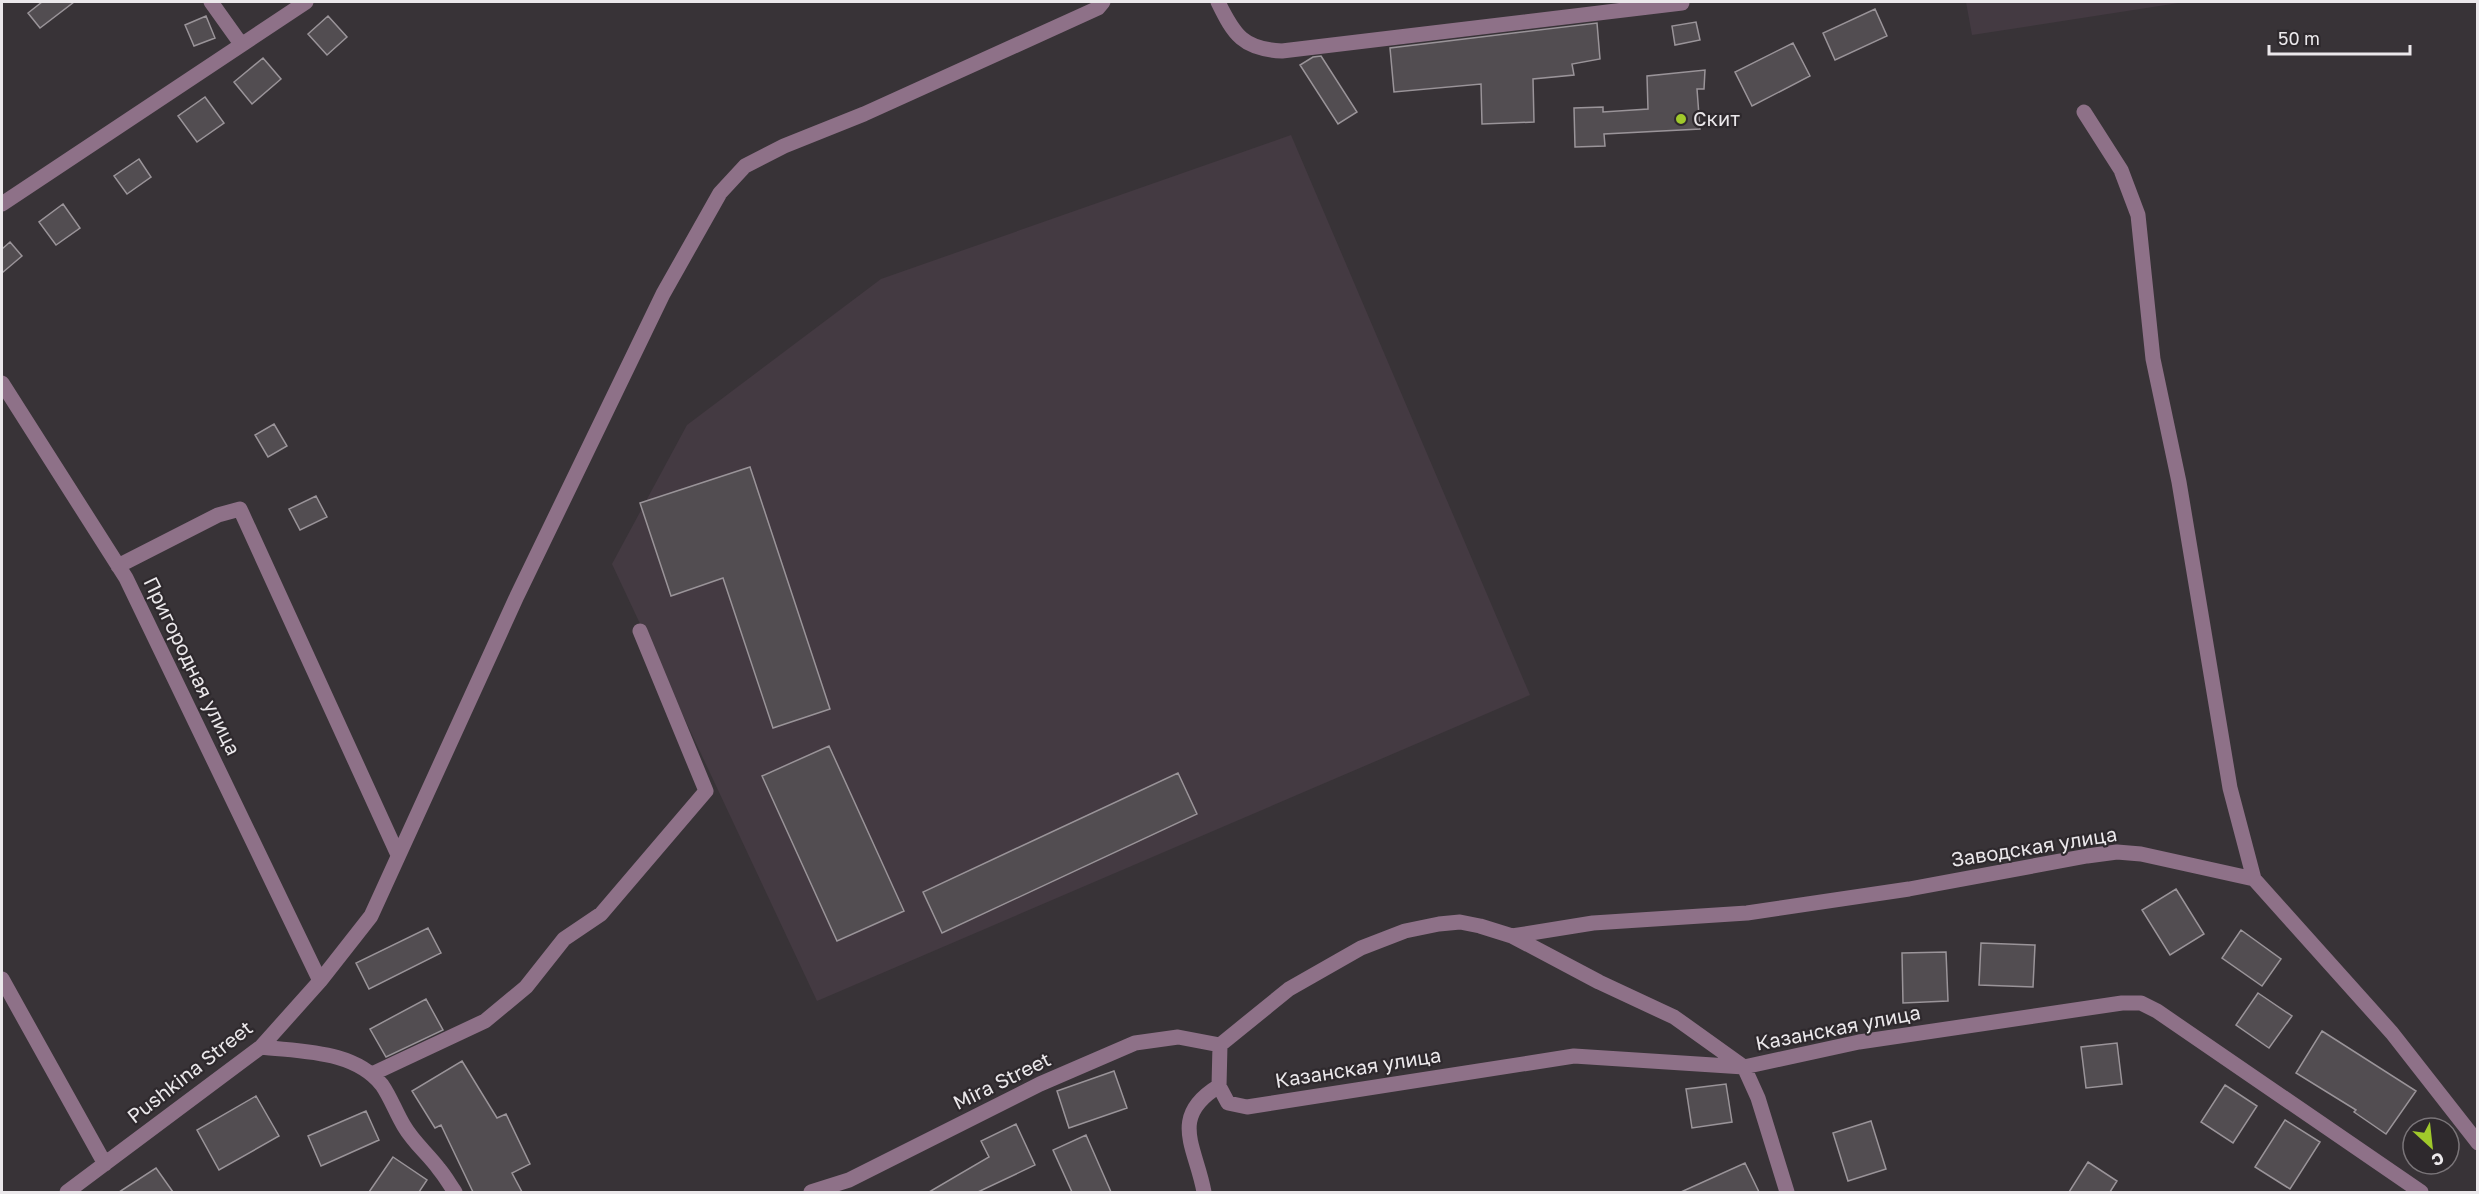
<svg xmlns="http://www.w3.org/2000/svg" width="2479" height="1194" font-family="'Golos Text',sans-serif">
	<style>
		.built { fill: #443a42 }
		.building { fill: #524d51; stroke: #9a9499; stroke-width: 1.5 }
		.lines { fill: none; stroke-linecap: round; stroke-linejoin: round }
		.minor { stroke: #8e7188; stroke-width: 15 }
		.poi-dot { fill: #a0c92b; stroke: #2e292d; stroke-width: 2 }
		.labels { text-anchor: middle; stroke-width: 4.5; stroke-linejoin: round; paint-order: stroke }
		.poi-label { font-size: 20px; fill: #ebe8eb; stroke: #2e292d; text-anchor: start }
		.street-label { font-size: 20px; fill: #ebe8eb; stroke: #2e292d }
	</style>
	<rect width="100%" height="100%" fill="#383337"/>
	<!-- built -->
	<path class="built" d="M1966,2H2185L1972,35Z
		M1291,135L1530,695L817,1001L612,564L687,425L881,279Z"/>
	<!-- building -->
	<path class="building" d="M42,2H74L40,28L28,13Z
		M1875,9L1887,36L1835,60L1823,33Z
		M206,16L215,38L194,46L185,25Z
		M328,16L347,37L327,55L308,34Z
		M1696,22L1700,40L1675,45L1672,26Z
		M1597,23L1600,59L1572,64L1574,75L1533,79L1534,122L1482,124L1481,84L1394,92L1390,48Z
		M1793,43L1810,76L1752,106L1735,72Z
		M1321,56L1357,112L1338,124L1300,65L1313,57Z
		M263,58L281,79L252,104L234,82Z
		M1705,70L1704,89H1697L1700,129L1604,134L1605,146L1575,147L1574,108L1603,107V112L1648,109L1647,76Z
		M205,97L224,123L197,142L178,116Z
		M139,159L151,177L127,194L114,176Z
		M63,204L80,228L56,245L39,222Z
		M10,242L22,256L2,273V249Z
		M274,424L287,446L268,457L255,435Z
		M750,467L830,709L773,728L723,578L671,596L640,503Z
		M316,496L327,517L300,530L289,509Z
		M829,746L904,911L837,941L762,776Z
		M1178,773L1197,814L942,933L923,892Z
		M2176,889L2204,934L2170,955L2142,910Z
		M428,928L441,953L369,989L356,963Z
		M2241,930L2281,959L2262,986L2222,958Z
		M1981,943L2035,945L2033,987L1979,985Z
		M1946,952L1948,1001L1903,1003L1902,953Z
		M2258,993L2292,1016L2269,1048L2236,1025Z
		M426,999L443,1030L386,1057L370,1029Z
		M2322,1031L2416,1091L2386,1134L2354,1112L2356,1110L2296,1073Z
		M2117,1043L2122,1084L2086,1088L2081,1047Z
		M462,1061L497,1118L506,1114L530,1164L512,1173L522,1192H473L441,1125L435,1128L412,1091Z
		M1114,1071L1127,1108L1069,1128L1057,1091Z
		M1726,1084L1732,1122L1692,1128L1686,1089Z
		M2225,1085L2257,1106L2233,1143L2201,1122Z
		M256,1096L279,1136L219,1170L197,1130Z
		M366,1111L379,1140L321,1166L308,1136Z
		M2285,1120L2320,1142L2290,1189L2255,1167Z
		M1871,1121L1886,1169L1848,1181L1833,1133Z
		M1016,1124L1035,1165L978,1192H929L989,1157L981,1141Z
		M1086,1135L1111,1192H1072L1053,1150Z
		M393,1157L427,1180L419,1192H369Z
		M2088,1162L2117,1181L2110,1192H2069Z
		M1745,1163L1759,1192H1681Z
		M156,1168L173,1192H119Z"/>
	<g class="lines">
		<!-- minor -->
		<path class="minor" d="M211,2L241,44
			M1218,2C1234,35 1243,49 1282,51L1682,3
			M2084,112L2121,170L2138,215L2153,359L2179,482L2230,788L2254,879
			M2,204L306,2
			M2,383L126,578L320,981
			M118,566L218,515L240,509L398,855
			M1512,936L1593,923L1747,913L1909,889L2087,856L2117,852L2141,854L2254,879L2392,1033L2478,1143
			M2,979L105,1164
			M261,1047C302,1052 354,1050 382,1085C391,1098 396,1113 404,1126C414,1143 428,1154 439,1169C445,1176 450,1185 455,1192
			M372,1074L485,1021L526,987L564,939L601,914L706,791L640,631
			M1219,1086L1228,1103L1247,1107L1574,1056L1744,1067L1859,1042L2122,1003H2141L2157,1011L2421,1192
			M67,1192L261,1047L320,981L371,916L517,596L663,294L720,193L745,166L784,146L864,114L1098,8L1103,2
			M811,1192L849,1180L1040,1084L1135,1043L1178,1037L1220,1045
			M1204,1192C1196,1147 1168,1117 1219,1086L1220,1045L1289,989L1361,948L1405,931L1439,924L1460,922L1480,926L1512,936L1599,982L1674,1017L1744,1067L1758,1098L1787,1192"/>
	</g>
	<!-- markers -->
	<circle class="poi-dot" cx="1681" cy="119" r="6"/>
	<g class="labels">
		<!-- poi labels -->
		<g class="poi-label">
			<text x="1693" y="126">Скит</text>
		</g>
		<!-- street labels -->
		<g class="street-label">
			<text transform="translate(192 666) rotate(64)" y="7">Пригородная улица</text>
			<text transform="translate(2034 847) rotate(-9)" y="7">Заводская улица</text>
			<text transform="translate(1838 1028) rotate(-11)" y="7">Казанская улица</text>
			<text transform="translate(1358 1068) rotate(-9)" y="7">Казанская улица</text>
			<text transform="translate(190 1072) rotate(-38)" y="7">Pushkina Street</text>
			<text transform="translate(1002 1081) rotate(-26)" y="7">Mira Street</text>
		</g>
	</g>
	<!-- border -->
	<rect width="2479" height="1194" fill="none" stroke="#ebe8eb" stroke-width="6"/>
	<!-- north arrow -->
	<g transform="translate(2431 1146) rotate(153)"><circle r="28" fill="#2e292d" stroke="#7a7579" stroke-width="1.5"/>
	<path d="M0-4.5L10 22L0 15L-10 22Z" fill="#a0c92b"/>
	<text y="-9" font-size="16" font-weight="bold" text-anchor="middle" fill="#ebe8eb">С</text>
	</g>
	<!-- scale -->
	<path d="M2269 45v9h141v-9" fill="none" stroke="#ebe8eb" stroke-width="3"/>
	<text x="2278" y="45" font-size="18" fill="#ebe8eb" stroke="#2e292d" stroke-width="4.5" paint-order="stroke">50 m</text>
</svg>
